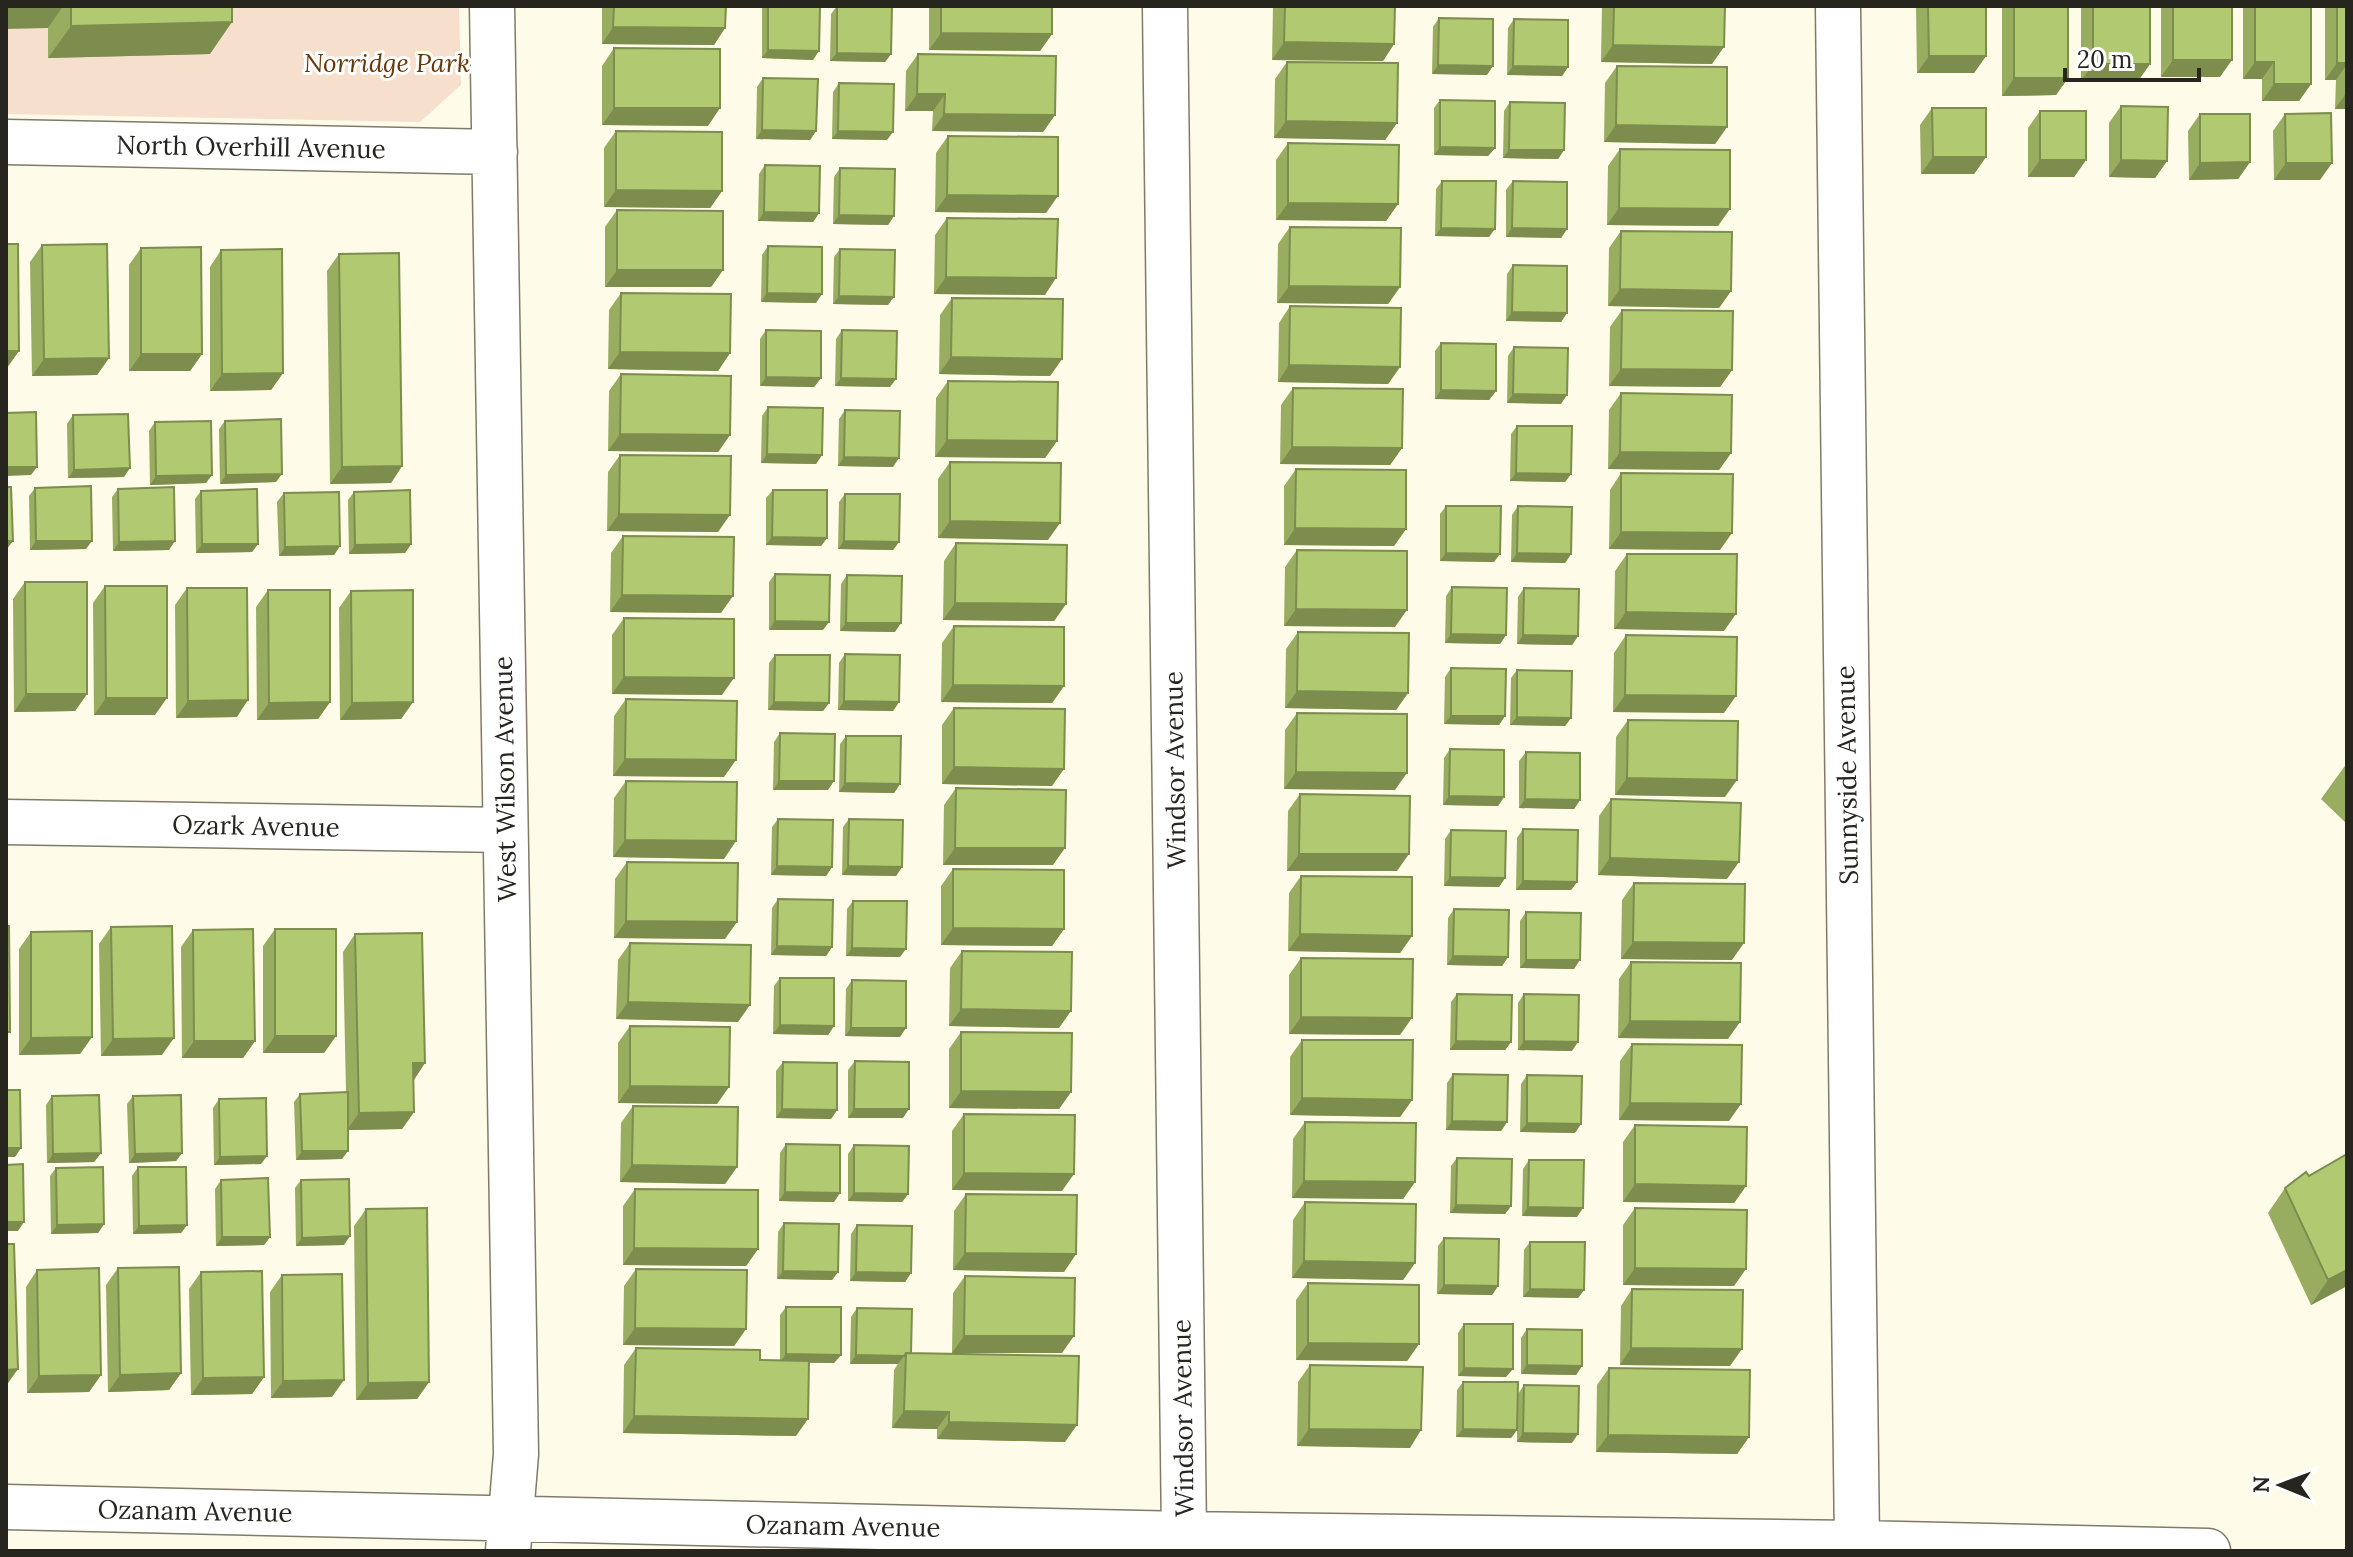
<svg xmlns="http://www.w3.org/2000/svg" width="2353" height="1557" font-family="Lora,serif">
	<style>
		.green { fill: #f7dfce }
		.lines { fill: none; stroke-linecap: round; stroke-linejoin: round }
		.minor-casing { stroke: #7e7b6a; stroke-width: 47 }
		.minor { stroke: #fff; stroke-width: 44 }
		.wall { fill: #98ad60 }
		.shaded-wall { fill: #7c8d4e }
		.building { fill: #b1c970; stroke: #7c8d4e; stroke-width: 2 }
		.labels { text-anchor: middle; stroke-width: 6; stroke-linejoin: round; paint-order: stroke }
		.park-label { font-size: 26px; font-style: italic; fill: #683708; stroke: #fff }
		.street-label { font-size: 26px; fill: #26251e; stroke: #fff }
	</style>
	<rect width="100%" height="100%" fill="#fefbe8"/>
	<!-- green -->
	<path class="green" d="M6,6H459L461,85L420,122L6,114Z"/>
	<g class="lines">
		<!-- minor casing -->
		<g class="minor-casing">
			<path id="minor" d="M492,6L516,1454L508,1551
				M1165,6L1184,1534
				M1838,6L1857,1543
				M6,142L495,152
				M6,822L505,830
				M6,1507L1184,1534L1857,1543L2208,1551"/>
		</g>
		<!-- minor -->
		<use href="#minor" class="minor"/>
	</g>
	<!-- wall -->
	<path class="wall" d="M6,6H232L210,54L48,58V28Z
		M602,6H726L725,28L714,45L602,44Z
		M762,6H820L813,60L762,58Z
		M837,6L891,54L885,62L830,61L831,14Z
		M929,6H1052V34L1040,51L929,50Z
		M1273,6H1395L1394,44L1383,61L1272,60Z
		M1602,6H1725L1712,64L1601,62Z
		M1916,6H1986V56L1974,73H1917Z
		M2002,6H2068V78L2056,95L2002,96Z
		M2081,6H2150V64L2138,81H2081Z
		M2161,6H2232L2220,77H2161Z
		M2243,6H2311V84L2299,101H2262V79H2243Z
		M2325,6H2347V109H2335L2336,80H2325Z
		M1439,18L1487,75L1432,74L1433,27Z
		M1514,19L1568,67L1562,76L1507,75L1508,28Z
		M614,48L708,126L602,125V66Z
		M918,54L1055,115L1043,132L932,131L933,111H905L906,71Z
		M1287,62L1397,123L1385,140L1274,138L1275,79Z
		M1617,66L1727,127L1715,144L1604,142L1605,83Z
		M763,78L816,131L810,140L756,139L757,87Z
		M839,83L887,140L832,139L833,92Z
		M1440,100L1495,148L1488,156L1434,155V108Z
		M1510,102L1564,150L1558,159L1503,158L1504,111Z
		M2121,106L2167,161L2155,178L2109,177V123Z
		M1932,108L1986,157L1974,174H1921L1920,125Z
		M2040,111L2086,160L2074,177H2028V128Z
		M2200,114L2250,162L2238,179L2189,180L2188,131Z
		M2285,114L2320,180H2274L2273,131Z
		M616,131L722,191L710,208L604,207V148Z
		M948,136L1046,213L935,212L936,153Z
		M1288,143L1398,204L1386,221L1276,220V160Z
		M1620,149L1718,226L1607,225L1608,166Z
		M765,165L819,213L813,222L758,221L759,174Z
		M840,168L894,216L888,225L833,224L834,177Z
		M1442,181L1489,237L1435,236L1436,189Z
		M1513,181L1567,229L1561,238L1506,237V190Z
		M617,210L723,270L711,287H605V227Z
		M947,218L1045,295L934,294L935,235Z
		M1290,227L1400,287L1388,304L1277,303L1278,244Z
		M1621,231L1731,291L1719,308L1608,306L1609,248Z
		M42,245L109,358L97,375L32,376L30,262Z
		M768,246L816,303L761,302L762,255Z
		M141,248L202,354L190,371H129V265Z
		M840,249L888,305L833,304L834,257Z
		M221,250L283,373L271,390L210,391V267Z
		M339,254L402,466L391,483L330,484L327,271Z
		M1513,265L1567,313L1561,322L1506,321L1507,274Z
		M621,293L730,353L718,371L608,369L609,310Z
		M952,298L1062,359L1050,376L939,374L940,315Z
		M1290,306L1400,367L1388,384L1278,382L1279,323Z
		M1622,310L1732,370L1720,387L1609,386L1610,327Z
		M766,330L821,378L814,387L760,386V339Z
		M842,330L890,387L835,386L836,339Z
		M1441,343L1496,391L1489,400L1435,399V351Z
		M1514,347L1561,404L1507,403L1508,356Z
		M621,374L730,435L718,452L608,451L609,391Z
		M948,381L1057,441L1045,458L935,457L936,398Z
		M1293,388L1402,448L1390,465L1280,464L1281,405Z
		M1621,393L1731,453L1719,470L1608,469L1609,410Z
		M768,407L822,455L816,464L761,463L762,416Z
		M845,410L893,467L838,466L839,419Z
		M73,415L124,477L68,478L67,424Z
		M225,421L276,482L220,484L219,429Z
		M155,422L206,483L150,485L149,431Z
		M1517,426L1571,474L1565,482L1510,481L1511,434Z
		M620,455L718,532L607,531L608,472Z
		M950,462L1048,540L938,538V479Z
		M1296,469L1406,529L1394,546L1284,545V486Z
		M1621,473L1720,550L1609,549L1610,490Z
		M35,488L86,549L30,550L29,496Z
		M118,489L169,550L113,551L112,497Z
		M773,490L827,538L821,546L766,545V498Z
		M201,491L258,544L252,552L196,553L195,499Z
		M354,492L411,544L405,553L349,554L348,500Z
		M284,493L340,546L334,555L279,556L277,502Z
		M845,494L899,542L893,550L838,549L839,502Z
		M1446,506L1494,562L1440,561V514Z
		M1518,506L1571,554L1565,563L1511,562L1512,515Z
		M623,536L721,613L610,612L611,553Z
		M956,543L1066,604L1054,621L943,620L944,561Z
		M1297,550L1395,627L1284,626L1285,567Z
		M1627,554L1724,631L1614,629L1615,571Z
		M775,574L823,630H769V582Z
		M847,575L895,632L840,631L841,584Z
		M25,582L87,694L75,711L14,712L13,599Z
		M105,586L155,715H94L93,603Z
		M1452,587L1506,635L1500,644L1445,643L1446,596Z
		M187,588L237,717L176,718L175,605Z
		M1524,588L1578,636L1572,645L1517,644L1518,597Z
		M268,590L330,702L318,719L257,720L256,607Z
		M351,591L413,702L401,719L340,720L339,608Z
		M624,618L722,695L612,694V635Z
		M954,626L1064,686L1052,703L941,702L942,643Z
		M1298,632L1408,693L1396,710L1285,708L1286,649Z
		M1626,635L1724,713L1613,712L1614,653Z
		M845,654L899,702L893,711L838,710L839,663Z
		M775,655L829,703L823,711L768,710L769,663Z
		M1451,668L1505,716L1499,725L1444,724L1445,677Z
		M1517,670L1571,718L1565,726L1510,725L1511,678Z
		M626,699L724,777L613,776L614,716Z
		M954,708L1052,786L942,784V725Z
		M1297,713L1395,790L1284,789L1285,730Z
		M1628,720L1725,797L1615,795L1616,737Z
		M780,733L828,790H773L774,742Z
		M846,736L900,784L894,793L839,792L840,744Z
		M1450,749L1504,797L1498,806L1443,805L1444,758Z
		M1526,752L1580,800L1574,809L1519,808V761Z
		M2347,763V824L2321,799Z
		M626,781L724,859L613,857L614,798Z
		M956,788L1053,865H943L944,805Z
		M1300,794L1397,871H1287L1288,811Z
		M1611,799L1727,879L1598,875L1599,816Z
		M778,819L832,867L826,876L771,875L772,827Z
		M849,819L902,867L896,876L842,875L843,827Z
		M1523,829L1577,882L1571,890H1516L1517,838Z
		M1451,830L1505,878L1499,887L1444,886L1445,839Z
		M627,862L725,939L614,938L615,879Z
		M953,869L1064,929L1052,946L941,945V886Z
		M1301,876L1412,936L1400,953L1288,951L1289,893Z
		M1634,883L1732,960L1621,959L1622,900Z
		M778,899L832,947L826,956L771,955L772,908Z
		M853,901L900,957L846,956L847,909Z
		M1454,909L1508,957L1502,966L1447,965L1448,918Z
		M1526,912L1574,969L1520,968V921Z
		M111,927L162,1055L101,1056L99,944Z
		M275,929L336,1036L324,1053H263V946Z
		M193,930L255,1041L243,1058H182L181,947Z
		M31,932L92,1037L80,1054L19,1055V949Z
		M355,934L413,1080L414,1112L402,1129L348,1130L342,1159L296,1160L294,1102L300,1094L346,1092L343,952Z
		M630,943L738,1022L616,1019L618,960Z
		M962,951L1059,1028L949,1026L950,968Z
		M1301,958L1400,1035L1289,1034V975Z
		M1631,962L1728,1039L1618,1038L1619,979Z
		M780,978L834,1026L828,1035L773,1034L774,986Z
		M852,980L900,1037L845,1036L846,989Z
		M1457,994L1511,1042L1505,1050H1450L1451,1002Z
		M1524,994L1572,1051L1518,1050V1003Z
		M630,1026L717,1104L618,1103V1043Z
		M961,1032L1071,1092L1059,1109L949,1108V1049Z
		M1302,1040L1412,1100L1400,1117L1290,1115V1057Z
		M1632,1044L1729,1121L1619,1120L1620,1061Z
		M855,1061L903,1118H848V1070Z
		M783,1062L837,1110L831,1119L776,1118V1071Z
		M1453,1074L1507,1122L1501,1131L1446,1130L1447,1083Z
		M1527,1075L1575,1133L1520,1132L1521,1084Z
		M52,1096L101,1153L94,1162L47,1163L46,1105Z
		M133,1096L182,1153L176,1161L129,1163L127,1104Z
		M219,1099L261,1164L214,1165L213,1108Z
		M633,1106L737,1167L725,1184L620,1182L621,1123Z
		M964,1114L1062,1191L952,1190V1131Z
		M1305,1122L1415,1182L1403,1199L1292,1198L1293,1139Z
		M1635,1125L1746,1186L1734,1203L1623,1202V1142Z
		M786,1144L834,1202L779,1201L780,1153Z
		M854,1145L908,1194L902,1202L848,1201V1154Z
		M2347,1154V1286L2311,1305L2268,1213L2285,1188Z
		M1457,1158L1511,1206L1505,1214L1450,1213L1451,1166Z
		M1529,1160L1577,1217L1522,1216L1523,1169Z
		M138,1167L187,1225L181,1233L133,1234L132,1176Z
		M56,1168L104,1224L98,1233L51,1234L50,1176Z
		M221,1180L270,1237L264,1245L216,1246L215,1189Z
		M301,1180L344,1245L296,1246L295,1188Z
		M635,1189L758,1249L746,1266L623,1265V1206Z
		M966,1194L1076,1254L1064,1272L953,1270L954,1211Z
		M1305,1202L1415,1263L1403,1280L1292,1278L1293,1220Z
		M1635,1208L1734,1286L1623,1285V1225Z
		M366,1209L429,1382L417,1399L356,1400L354,1226Z
		M784,1223L838,1272L832,1280L777,1279L778,1232Z
		M857,1225L911,1273L905,1282L850,1281L851,1234Z
		M1444,1238L1498,1286L1492,1295L1437,1294L1438,1246Z
		M1530,1242L1584,1290L1578,1298L1523,1297L1524,1250Z
		M118,1268L181,1373L169,1390L108,1392L106,1285Z
		M636,1269L746,1329L734,1346L623,1345L624,1286Z
		M37,1270L101,1375L89,1392L27,1393L26,1287Z
		M201,1272L264,1377L252,1394L191,1395L189,1289Z
		M282,1275L332,1397L271,1398L270,1292Z
		M965,1276L1062,1353H952L953,1293Z
		M1308,1283L1419,1344L1407,1361L1296,1360V1300Z
		M1632,1289L1730,1366L1620,1365L1621,1306Z
		M786,1307L841,1355L834,1363H809L796,1436L623,1433L624,1365L636,1348L760,1360L780,1361V1315Z
		M857,1308L911,1353L1065,1442L937,1439V1429L892,1428L894,1370L898,1364H850L851,1317Z
		M1464,1324L1506,1377L1458,1376V1333Z
		M1527,1329L1582,1366L1576,1375L1521,1374V1338Z
		M1310,1365L1410,1448L1297,1446L1298,1382Z
		M1609,1368L1749,1437L1737,1454L1596,1452L1597,1385Z
		M1463,1382L1518,1394L1524,1385L1572,1443L1517,1442V1430L1511,1438L1456,1437L1457,1390Z"/>
	<!-- shaded-wall -->
	<path class="shaded-wall" d="M6,6H63L48,28L6,29Z
		M232,22L210,54L48,58L71,26Z
		M613,27L725,28L714,45L602,44Z
		M941,33L1052,34L1040,51L929,50Z
		M1284,42L1394,44L1383,61L1272,60Z
		M1613,45L1724,47L1712,64L1601,62Z
		M768,50L819,51L813,60L762,58Z
		M837,53L891,54L885,62L830,61Z
		M1929,56H1986L1974,73H1917Z
		M2173,60H2232L2220,77H2161Z
		M2255,62H2274L2262,79H2243Z
		M2337,63L2347,64L2336,80H2325Z
		M2093,64H2150L2138,81H2081Z
		M1438,65L1493,66L1487,75L1432,74Z
		M1513,66L1568,67L1562,76L1507,75Z
		M2014,78H2068L2056,95L2002,96Z
		M2274,84H2311L2299,101H2262Z
		M2347,92V109H2335Z
		M917,94H945L933,111H905Z
		M614,108H720L708,126L602,125Z
		M944,114L1055,115L1043,132L932,131Z
		M1286,121L1397,123L1385,140L1274,138Z
		M1616,125L1727,127L1715,144L1604,142Z
		M762,130L816,131L810,140L756,139Z
		M838,131L893,132L887,140L832,139Z
		M1440,147L1495,148L1488,156L1434,155Z
		M1509,150H1564L1558,159L1503,158Z
		M1933,157H1986L1974,174H1921Z
		M2040,160H2086L2074,177H2028Z
		M2121,160L2167,161L2155,178L2109,177Z
		M2250,162L2238,179L2189,180L2200,163Z
		M2286,163H2332L2320,180H2274Z
		M616,190L722,191L710,208L604,207Z
		M947,195L1058,196L1046,213L935,212Z
		M1288,203L1398,204L1386,221L1276,220Z
		M1619,208L1730,209L1718,226L1607,225Z
		M764,212L819,213L813,222L758,221Z
		M839,215L894,216L888,225L833,224Z
		M1441,228L1495,229L1489,237L1435,236Z
		M1512,228L1567,229L1561,238L1506,237Z
		M617,270H723L711,287H605Z
		M946,277L1056,278L1045,295L934,294Z
		M1289,286L1400,287L1388,304L1277,303Z
		M1620,289L1731,291L1719,308L1608,306Z
		M767,293L822,294L816,303L761,302Z
		M839,296L894,297L888,305L833,304Z
		M1512,312L1567,313L1561,322L1506,321Z
		M6,351H19L7,368H6Z
		M620,352L730,353L718,371L608,369Z
		M141,354H202L190,371H129Z
		M951,357L1062,359L1050,376L939,374Z
		M109,358L97,375L32,376L44,359Z
		M1289,365L1400,367L1388,384L1278,382Z
		M1621,369L1732,370L1720,387L1609,386Z
		M283,373L271,390L210,391L222,374Z
		M766,377L821,378L814,387L760,386Z
		M841,378L896,379L890,387L835,386Z
		M1441,390L1496,391L1489,400L1435,399Z
		M1513,394L1567,395L1561,404L1507,403Z
		M620,434L730,435L718,452L608,451Z
		M947,440L1057,441L1045,458L935,457Z
		M1292,447L1402,448L1390,465L1280,464Z
		M1620,452L1731,453L1719,470L1608,469Z
		M767,454L822,455L816,464L761,463Z
		M844,457L899,458L893,467L838,466Z
		M402,466L391,483L330,484L342,467Z
		M6,467H37L31,475L6,476Z
		M130,468L124,477L68,478L74,470Z
		M1516,473L1571,474L1565,482L1510,481Z
		M282,474L276,482L220,484L226,475Z
		M212,475L206,483L150,485L156,476Z
		M619,514L730,515L718,532L607,531Z
		M950,521L1060,523L1048,540L938,538Z
		M1295,528L1406,529L1394,546L1284,545Z
		M1621,532L1732,533L1720,550L1609,549Z
		M772,537L827,538L821,546L766,545Z
		M6,541H13L6,550Z
		M36,541H92L86,549L30,550Z
		M175,541L169,550L113,551L119,542Z
		M844,541L899,542L893,550L838,549Z
		M202,544H258L252,552L196,553Z
		M411,544L405,553L349,554L355,545Z
		M340,546L334,555L279,556L285,547Z
		M1446,553L1500,554L1494,562L1440,561Z
		M1517,553L1571,554L1565,563L1511,562Z
		M622,595L733,596L721,613L610,612Z
		M955,603L1066,604L1054,621L943,620Z
		M1296,609L1407,610L1395,627L1284,626Z
		M1626,612L1736,614L1724,631L1614,629Z
		M775,621L829,622L823,630H769Z
		M846,623H901L895,632L840,631Z
		M1451,634L1506,635L1500,644L1445,643Z
		M1523,635L1578,636L1572,645L1517,644Z
		M624,677L734,678L722,695L612,694Z
		M953,685L1064,686L1052,703L941,702Z
		M1297,691L1408,693L1396,710L1285,708Z
		M26,694H87L75,711L14,712Z
		M1625,695L1736,696L1724,713L1613,712Z
		M106,698H167L155,715H94Z
		M248,700L237,717L176,718L188,701Z
		M844,701L899,702L893,711L838,710Z
		M330,702L318,719L257,720L269,703Z
		M413,702L401,719L340,720L352,703Z
		M774,702L829,703L823,711L768,710Z
		M1451,716H1505L1499,725L1444,724Z
		M1517,717L1571,718L1565,726L1510,725Z
		M625,759L736,760L724,777L613,776Z
		M954,767L1064,769L1052,786L942,784Z
		M1296,772L1407,773L1395,790L1284,789Z
		M1627,778L1737,780L1725,797L1615,795Z
		M779,781H834L828,790H773Z
		M845,783L900,784L894,793L839,792Z
		M1449,796L1504,797L1498,806L1443,805Z
		M1525,799L1580,800L1574,809L1519,808Z
		M625,840L736,841L724,859L613,857Z
		M955,848H1065L1053,865H943Z
		M1299,854H1409L1397,871H1287Z
		M1610,858L1739,862L1727,879L1598,875Z
		M777,866L832,867L826,876L771,875Z
		M848,866L902,867L896,876L842,875Z
		M1450,877L1505,878L1499,887L1444,886Z
		M1523,881L1577,882L1571,890H1516Z
		M626,921L737,922L725,939L614,938Z
		M953,928L1064,929L1052,946L941,945Z
		M1300,934L1412,936L1400,953L1288,951Z
		M1633,942L1744,943L1732,960L1621,959Z
		M777,946L832,947L826,956L771,955Z
		M852,948L906,949L900,957L846,956Z
		M1453,956L1508,957L1502,966L1447,965Z
		M1526,960H1580L1574,969L1520,968Z
		M628,1002L750,1005L738,1022L616,1019Z
		M961,1009L1071,1011L1059,1028L949,1026Z
		M1301,1017L1412,1018L1400,1035L1289,1034Z
		M1630,1021L1740,1022L1728,1039L1618,1038Z
		M780,1025L834,1026L828,1035L773,1034Z
		M851,1028H906L900,1037L845,1036Z
		M275,1036H336L324,1053H263Z
		M92,1037L80,1054L19,1055L31,1038Z
		M174,1038L162,1055L101,1056L113,1039Z
		M194,1041H255L243,1058H182Z
		M1456,1041L1511,1042L1505,1050H1450Z
		M1524,1041L1578,1042L1572,1051L1518,1050Z
		M413,1063H425L414,1080Z
		M630,1086L729,1087L717,1104L618,1103Z
		M961,1091L1071,1092L1059,1109L949,1108Z
		M1302,1098L1412,1100L1400,1117L1290,1115Z
		M1630,1103L1741,1104L1729,1121L1619,1120Z
		M782,1109L837,1110L831,1119L776,1118Z
		M854,1109H909L903,1118H848Z
		M414,1112L402,1129L347,1130L359,1113Z
		M1452,1121L1507,1122L1501,1131L1446,1130Z
		M1527,1123L1581,1124L1575,1133L1520,1132Z
		M6,1148H21L15,1157H6Z
		M302,1151H348L342,1159L296,1160Z
		M101,1153L94,1162L47,1163L53,1154Z
		M182,1153L176,1161L129,1163L135,1154Z
		M267,1156L261,1164L214,1165L220,1157Z
		M632,1165L737,1167L725,1184L620,1182Z
		M964,1173L1074,1174L1062,1191L952,1190Z
		M1304,1181L1415,1182L1403,1199L1292,1198Z
		M1635,1184L1746,1186L1734,1203L1623,1202Z
		M785,1192L840,1193L834,1202L779,1201Z
		M854,1193L908,1194L902,1202L848,1201Z
		M1456,1205L1511,1206L1505,1214L1450,1213Z
		M1528,1207L1583,1208L1577,1217L1522,1216Z
		M6,1222H24L18,1231H6Z
		M104,1224L98,1233L51,1234L57,1225Z
		M187,1225L181,1233L133,1234L139,1226Z
		M350,1236L344,1245L296,1246L302,1238Z
		M222,1237H270L264,1245L216,1246Z
		M634,1248L758,1249L746,1266L623,1265Z
		M965,1253L1076,1254L1064,1272L953,1270Z
		M1304,1261L1415,1263L1403,1280L1292,1278Z
		M1635,1268L1746,1269L1734,1286L1623,1285Z
		M2347,1270V1286L2311,1305L2328,1280Z
		M783,1271L838,1272L832,1280L777,1279Z
		M856,1272L911,1273L905,1282L850,1281Z
		M1444,1285L1498,1286L1492,1295L1437,1294Z
		M1530,1289L1584,1290L1578,1298L1523,1297Z
		M635,1328L746,1329L734,1346L623,1345Z
		M964,1336H1074L1062,1353H952Z
		M1308,1343L1419,1344L1407,1361L1296,1360Z
		M1631,1348L1742,1349L1730,1366L1620,1365Z
		M786,1354L841,1355L834,1363L780,1362Z
		M856,1355L904,1356L898,1364H850Z
		M1527,1365L1582,1366L1576,1375L1521,1374Z
		M1464,1368L1513,1369L1506,1377L1458,1376Z
		M18,1369L6,1386V1370Z
		M181,1373L169,1390L108,1392L120,1375Z
		M101,1375L89,1392L27,1393L39,1376Z
		M264,1377L252,1394L191,1395L203,1378Z
		M344,1380L332,1397L271,1398L283,1381Z
		M429,1382L417,1399L356,1400L368,1383Z
		M904,1411L949,1412L937,1429L892,1428Z
		M634,1416L808,1419L796,1436L623,1433Z
		M949,1422L1077,1425L1065,1442L937,1439Z
		M1309,1429L1421,1430L1410,1448L1297,1446Z
		M1463,1429L1517,1430L1511,1438L1456,1437Z
		M1523,1433L1578,1434L1572,1443L1517,1442Z
		M1608,1435L1749,1437L1737,1454L1596,1452Z"/>
	<!-- building -->
	<path class="building" d="M71,6H232V22L71,26Z
		M614,6H726L725,28L613,27Z
		M768,6H820L819,51L768,50Z
		M837,6H892L891,54L837,53Z
		M941,6H1052V34L941,33Z
		M1285,6H1395L1394,44L1284,42Z
		M1614,6H1725L1724,47L1613,45Z
		M1928,6H1986V56H1929Z
		M2014,6H2068V78H2014Z
		M2093,6H2150V64H2093Z
		M2173,6H2232V60H2173Z
		M2255,6H2311V84H2274V62H2255Z
		M2337,6H2347V63H2337Z
		M1439,18L1493,19V66L1438,65Z
		M1514,19L1568,20V67L1513,66Z
		M614,48L720,49V108H614Z
		M918,54L1056,56L1055,115L944,114L945,94H917Z
		M1287,62L1398,63L1397,123L1286,121Z
		M1617,66L1727,67V127L1616,125Z
		M763,78L818,79L816,131L762,130Z
		M839,83L894,84L893,132L838,131Z
		M1440,100L1495,101V148L1440,147Z
		M1510,102L1565,103L1564,150H1509Z
		M2121,106L2168,107L2167,161L2121,160Z
		M1932,108H1986V157H1933Z
		M2040,111H2086V160H2040Z
		M2331,113L2332,163H2286L2285,114Z
		M2200,114H2250V162L2200,163Z
		M616,131L722,132V191L616,190Z
		M948,136L1058,137V196L947,195Z
		M1288,143L1399,145L1398,204L1288,203Z
		M1620,149L1730,150V209L1619,208Z
		M765,165L820,166L819,213L764,212Z
		M840,168L895,169L894,216L839,215Z
		M1442,181H1496L1495,229L1441,228Z
		M1513,181L1567,182V229L1512,228Z
		M617,210L723,211V270H617Z
		M947,218L1058,219L1056,278L946,277Z
		M1290,227L1401,228L1400,287L1289,286Z
		M1621,231L1732,232L1731,291L1620,289Z
		M6,244H18L19,351H6Z
		M107,244L109,358L44,359L42,245Z
		M768,246L822,247V294L767,293Z
		M201,247L202,354H141V248Z
		M282,249L283,373L222,374L221,250Z
		M840,249L895,250L894,297L839,296Z
		M399,253L402,466L342,467L339,254Z
		M1513,265L1567,266V313L1512,312Z
		M621,293L731,294L730,353L620,352Z
		M952,298L1063,299L1062,359L951,357Z
		M1290,306L1401,308L1400,367L1289,365Z
		M1622,310L1733,311L1732,370L1621,369Z
		M766,330L821,331V378L766,377Z
		M842,330L897,331L896,379L841,378Z
		M1441,343L1496,344V391L1441,390Z
		M1514,347L1568,348L1567,395L1513,394Z
		M621,374L731,376L730,435L620,434Z
		M948,381L1058,382L1057,441L947,440Z
		M1293,388L1403,389L1402,448L1292,447Z
		M1621,393L1732,395L1731,453L1620,452Z
		M768,407L823,408L822,455L767,454Z
		M845,410L900,411L899,458L844,457Z
		M36,412L37,467H6V413Z
		M128,414L130,468L74,470L73,415Z
		M281,419L282,474L226,475L225,421Z
		M211,421L212,475L156,476L155,422Z
		M1517,426H1572L1571,474L1516,473Z
		M620,455L731,456L730,515L619,514Z
		M950,462L1061,463L1060,523L950,521Z
		M1296,469L1406,470V529L1295,528Z
		M1621,473L1733,474L1732,533L1621,532Z
		M91,486L92,541H36L35,488Z
		M6,487H11L13,541H6Z
		M174,487L175,541L119,542L118,489Z
		M257,489L258,544H202L201,491Z
		M410,490L411,544L355,545L354,492Z
		M773,490H827V538L772,537Z
		M339,492L340,546L285,547L284,493Z
		M845,494H900L899,542L844,541Z
		M1446,506H1501L1500,554L1446,553Z
		M1518,506L1572,507L1571,554L1517,553Z
		M623,536L734,537L733,596L622,595Z
		M956,543L1067,545L1066,604L955,603Z
		M1297,550L1407,551V610L1296,609Z
		M1627,554H1737L1736,614L1626,612Z
		M775,574L830,575L829,622L775,621Z
		M847,575L902,576L901,623H846Z
		M25,582H87V694H26Z
		M105,586H167V698H106Z
		M1452,587L1507,588L1506,635L1451,634Z
		M187,588H247L248,700L188,701Z
		M1524,588L1579,589L1578,636L1523,635Z
		M268,590H330V702L269,703Z
		M413,590V702L352,703L351,591Z
		M624,618L734,619V678L624,677Z
		M954,626L1064,627V686L953,685Z
		M1298,632L1409,633L1408,693L1297,691Z
		M1626,635L1737,637L1736,696L1625,695Z
		M845,654L900,655L899,702L844,701Z
		M775,655H830L829,703L774,702Z
		M1451,668L1506,669L1505,716H1451Z
		M1517,670L1572,671L1571,718L1517,717Z
		M626,699L737,701L736,760L625,759Z
		M954,708L1065,709L1064,769L954,767Z
		M1297,713L1407,714V773L1296,772Z
		M1628,720L1738,721L1737,780L1627,778Z
		M780,733L835,734L834,781H779Z
		M846,736H901L900,784L845,783Z
		M1450,749L1504,750V797L1449,796Z
		M1526,752L1580,753V800L1525,799Z
		M626,781L737,782L736,841L625,840Z
		M956,788L1066,790L1065,848H955Z
		M1300,794L1410,796L1409,854H1299Z
		M1611,799L1741,803L1739,862L1610,858Z
		M778,819L833,820L832,867L777,866Z
		M849,819L903,820L902,867L848,866Z
		M1523,829L1578,830L1577,882L1523,881Z
		M1451,830L1506,831L1505,878L1450,877Z
		M627,862L738,863L737,922L626,921Z
		M953,869L1064,870V929L953,928Z
		M1301,876L1412,877V936L1300,934Z
		M1634,883L1745,884L1744,943L1633,942Z
		M778,899L833,900L832,947L777,946Z
		M853,901H907L906,949L852,948Z
		M1454,909L1509,910L1508,957L1453,956Z
		M1526,912L1581,913L1580,960H1526Z
		M6,926H9L10,1032H6Z
		M172,926L174,1038L113,1039L111,927Z
		M253,929L255,1041H194L193,930Z
		M275,929H336V1036H275Z
		M92,931V1037L31,1038V932Z
		M422,933L425,1063H413L414,1112L359,1113L355,934Z
		M630,943L751,945L750,1005L628,1002Z
		M962,951L1072,952L1071,1011L961,1009Z
		M1301,958L1413,959L1412,1018L1301,1017Z
		M1631,962L1741,963L1740,1022L1630,1021Z
		M780,978H834V1026L780,1025Z
		M852,980L906,981V1028H851Z
		M1457,994L1512,995L1511,1042L1456,1041Z
		M1524,994L1579,995L1578,1042L1524,1041Z
		M630,1026L730,1027L729,1087L630,1086Z
		M961,1032L1072,1033L1071,1092L961,1091Z
		M1302,1040H1413L1412,1100L1302,1098Z
		M1632,1044L1742,1045L1741,1104L1630,1103Z
		M855,1061L909,1062V1109H854Z
		M783,1062L837,1063V1110L782,1109Z
		M1453,1074L1508,1075L1507,1122L1452,1121Z
		M1527,1075L1582,1076L1581,1124L1527,1123Z
		M6,1090H20L21,1148H6Z
		M348,1092V1151H302L300,1094Z
		M99,1095L101,1153L53,1154L52,1096Z
		M181,1095L182,1153L135,1154L133,1096Z
		M266,1098L267,1156L220,1157L219,1099Z
		M633,1106L738,1107L737,1167L632,1165Z
		M964,1114L1075,1115L1074,1174L964,1173Z
		M1305,1122L1416,1123L1415,1182L1304,1181Z
		M1635,1125L1747,1127L1746,1186L1635,1184Z
		M786,1144L840,1145V1193L785,1192Z
		M854,1145L909,1146L908,1194L854,1193Z
		M2347,1154V1270L2328,1280L2285,1188L2306,1172L2309,1176Z
		M1457,1158L1512,1159L1511,1206L1456,1205Z
		M1529,1160H1584L1583,1208L1528,1207Z
		M23,1164L24,1222H6V1165Z
		M103,1167L104,1224L57,1225L56,1168Z
		M138,1167H186L187,1225L139,1226Z
		M268,1178L270,1237H222L221,1180Z
		M349,1179L350,1236L302,1238L301,1180Z
		M635,1189L758,1190V1249L634,1248Z
		M966,1194L1077,1195L1076,1254L965,1253Z
		M1305,1202L1416,1204L1415,1263L1304,1261Z
		M427,1208L429,1382L368,1383L366,1209Z
		M1635,1208L1747,1210L1746,1269L1635,1268Z
		M784,1223L839,1224L838,1272L783,1271Z
		M857,1225L912,1226L911,1273L856,1272Z
		M1444,1238L1499,1239L1498,1286L1444,1285Z
		M1530,1242H1585L1584,1290L1530,1289Z
		M6,1244H14L18,1369L6,1370Z
		M179,1267L181,1373L120,1375L118,1268Z
		M99,1268L101,1375L39,1376L37,1270Z
		M636,1269L747,1270L746,1329L635,1328Z
		M262,1271L264,1377L203,1378L201,1272Z
		M342,1274L344,1380L283,1381L282,1275Z
		M965,1276L1075,1278L1074,1336H964Z
		M1308,1283L1419,1285V1344L1308,1343Z
		M1632,1289L1743,1290L1742,1349L1631,1348Z
		M786,1307H841V1355L786,1354Z
		M857,1308L912,1309L911,1353H906L904,1356L856,1355Z
		M1464,1324H1513V1369L1464,1368Z
		M1527,1329L1582,1330V1366L1527,1365Z
		M636,1348L760,1350V1360L809,1361L808,1419L634,1416Z
		M906,1353L1079,1356L1077,1425L949,1422V1412L904,1411Z
		M1310,1365L1423,1367L1421,1430L1309,1429Z
		M1609,1368L1750,1370L1749,1437L1608,1435Z
		M1463,1382H1518L1517,1430L1463,1429Z
		M1524,1385L1579,1386L1578,1434L1523,1433Z"/>
	<g class="labels">
		<!-- park labels -->
		<g class="park-label">
			<text x="387" y="72">Norridge Park</text>
		</g>
		<!-- street labels -->
		<g class="street-label">
			<text transform="translate(251 147) rotate(1)" y="9">North Overhill Avenue</text>
			<text transform="translate(1175 770) rotate(-91)" y="9">Windsor Avenue</text>
			<text transform="translate(1847 775) rotate(-91)" y="9">Sunnyside Avenue</text>
			<text transform="translate(505 779) rotate(-91)" y="9">West Wilson Avenue</text>
			<text transform="translate(256 826) rotate(1)" y="9">Ozark Avenue</text>
			<text transform="translate(1183 1418) rotate(-91)" y="9">Windsor Avenue</text>
			<text transform="translate(195 1511) rotate(1)" y="9">Ozanam Avenue</text>
			<text transform="translate(843 1526) rotate(1)" y="9">Ozanam Avenue</text>
		</g>
	</g>
	<!-- border -->
	<rect width="2353" height="1557" fill="none" stroke="#26251e" stroke-width="16"/>
	<!-- north arrow -->
	<g transform="translate(2281 1485) rotate(271)" stroke="#ffffff" stroke-width="6" paint-order="stroke">
	<path d="M0-6L14 30L0 20L-14 30Z" fill="#26251e"/>
	<text y="-12" font-size="22" font-weight="bold" text-anchor="middle" fill="#26251e">N</text>
	</g>
	<!-- scale -->
	<path d="M2065 68v12h134v-12" fill="none" stroke="#26251e" stroke-width="4"/>
	<text x="2077" y="68" font-size="24" fill="#26251e" stroke="#ffffff" stroke-width="6" paint-order="stroke">20 m</text>
</svg>
